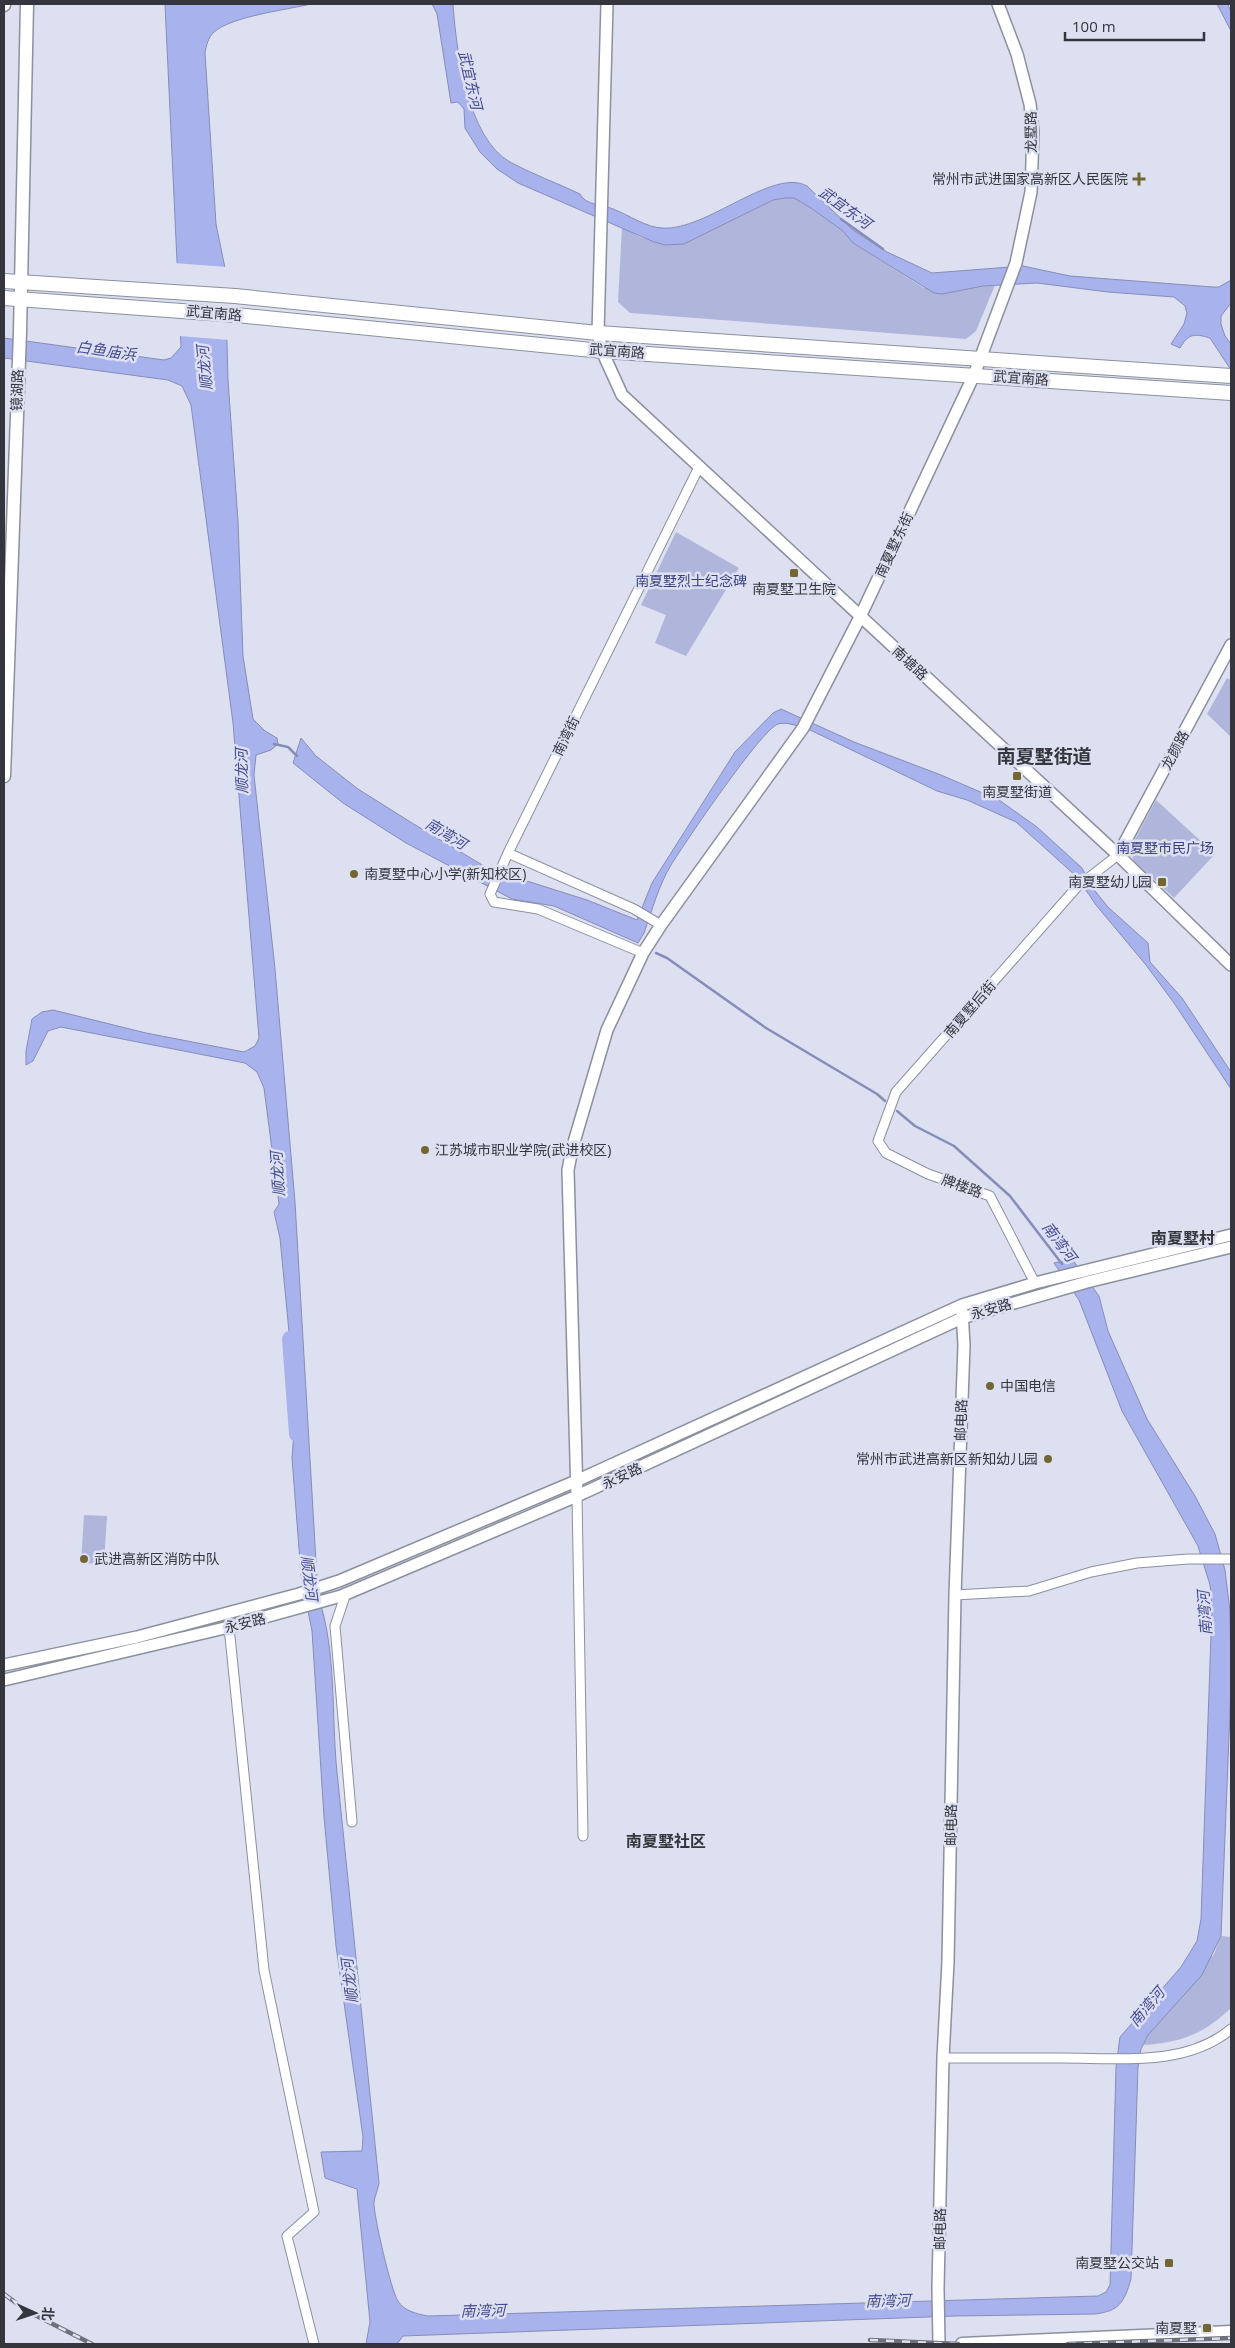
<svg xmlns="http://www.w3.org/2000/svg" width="1235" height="2348" font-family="'Open Sans','Noto Sans SC',sans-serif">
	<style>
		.green { fill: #b0b6db }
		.water { fill: #a8b2ec; stroke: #868db8 }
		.pier { fill: #dde0f0 }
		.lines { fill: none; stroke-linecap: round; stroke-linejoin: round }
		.stream { stroke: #868db8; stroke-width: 2.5 }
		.river { stroke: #a8b2ec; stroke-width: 16 }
		.minor-casing { stroke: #8c8f9e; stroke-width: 11 }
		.tertiary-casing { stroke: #8c8f9e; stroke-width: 14 }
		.secondary-casing { stroke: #8c8f9e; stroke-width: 15 }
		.primary-casing { stroke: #8c8f9e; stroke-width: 16 }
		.minor { stroke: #fff; stroke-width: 9 }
		.tertiary { stroke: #fff; stroke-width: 11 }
		.secondary { stroke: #fff; stroke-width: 12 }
		.primary { stroke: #fff; stroke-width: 14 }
		.rail-casing { stroke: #6e707a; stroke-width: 4.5 }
		.rail { stroke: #dde0f0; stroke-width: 2.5; stroke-dasharray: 8; stroke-linecap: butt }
		.poi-dot { fill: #726633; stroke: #dde0f0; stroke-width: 2 }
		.labels { text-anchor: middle; stroke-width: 5; stroke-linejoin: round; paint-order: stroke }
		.street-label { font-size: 14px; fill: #35363d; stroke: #dde0f0 }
		.poi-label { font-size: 14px; fill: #35363d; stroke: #dde0f0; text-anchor: end }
		.park-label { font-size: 14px; fill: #3a3e83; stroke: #dde0f0 }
		.water-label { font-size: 15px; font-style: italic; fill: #464c92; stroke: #dde0f0 }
		.quarter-label { font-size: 16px; font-weight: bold; fill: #35363d; stroke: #dde0f0 }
		.district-label { font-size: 19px; font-weight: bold; fill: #35363d; stroke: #dde0f0 }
	</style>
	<rect width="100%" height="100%" fill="#dde0f0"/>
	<!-- green -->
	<path class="green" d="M785,198H794L811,208L843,231L853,243L924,288L995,285L976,331L966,339L630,313L618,302L622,227L642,238L684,244L773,200Z
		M676,532L739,568L686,656L655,643L666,615L641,605Z
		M1227,678L1231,680V737L1207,714Z
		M1156,800L1215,854L1174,898L1133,860L1131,847Z
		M84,1515L107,1516L104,1564L81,1563Z
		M1221,1936L1231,1937V2008C1204,2034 1180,2043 1143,2045L1148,2035L1214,1954Z"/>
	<!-- water -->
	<path class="water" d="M165,4H311C286,10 233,16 214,32C208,38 206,46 205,53L216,224L225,268L228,380L238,521L243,656L253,719L265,731L277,738L278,744L271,750L256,755L254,775L275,969L295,1202L318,1596C337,1651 331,1714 337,1772C351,1909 365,2046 379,2183C378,2189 375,2196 374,2202C373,2213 391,2291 398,2301C404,2311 417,2314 428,2316L1098,2296L1106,2292L1110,2285L1116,2067L1120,2037L1181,1967L1197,1941L1201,1919L1212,1606L1210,1585L1198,1546L1122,1411L1079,1300L1054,1263L1072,1259L1099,1296L1108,1331L1147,1419L1195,1496L1215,1534L1225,1570L1230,1611L1231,1686L1221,1936L1202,1975L1148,2035L1141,2049L1138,2067L1131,2279C1124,2303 1119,2311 1095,2314L956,2316L403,2336L397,2344H366L370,2322L357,2189L325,2178L321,2152L362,2151L363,2137L336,1946L324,1817L312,1631L301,1575L292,1458L296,1405L280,1238L274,1212L279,1204L264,1088L257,1072L245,1063L61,1027L48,1031L33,1061L26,1065V1051L32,1019L42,1012L53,1010L146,1033L244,1052L255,1046L259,1038L233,723L191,405L182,386L168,380L4,358V338L164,360L171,358L181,347Z
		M432,4H453C456,48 467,138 510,162C532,174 557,183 580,194C586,206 603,204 613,209C629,215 647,228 663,228C706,231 773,167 807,186L853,230L887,252L932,273L1023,266L1070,276L1213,287H1219L1231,280V303L1221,316V324L1225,336L1231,344V370L1210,338C1194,333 1188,334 1180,348L1171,344L1184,324L1187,313L1185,306L1174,297L1108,292L1037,283L983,286L942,294L934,293L853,243L843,231L811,208L794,198H785L773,200L684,244L665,245L654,242L518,183L497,169L480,152L465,128L464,109L458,102L451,103L437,14Z
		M1217,4H1228L1231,12V31Z
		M781,709L854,742L941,775L999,800L1037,827L1082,868L1091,886L1108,907L1148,943L1150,962L1182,998L1231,1072V1089L1174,1003L1146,965L1096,905L1077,877L1016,822L967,800L937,791L808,729C799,727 787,721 778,724C761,730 684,844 671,865C659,885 652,910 644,933L638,943L554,906L512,899L406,843L343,803L293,763L301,738L316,756L358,789L412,823L489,869L587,900L637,920L652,883L735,752L773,713Z"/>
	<!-- pier -->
	<path class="pier" d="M174,263L227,267L229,340L179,336Z"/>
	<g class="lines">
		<!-- stream -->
		<path class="stream" d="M841,219L883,249
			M274,744L288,747L297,756
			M656,953L667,958L766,1028L877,1094L885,1101
			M897,1111L915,1126L954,1146L1010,1196L1062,1264"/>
		<!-- river -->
		<path class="river" d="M290,1339L297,1434"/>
		<!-- minor casing -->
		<g class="minor-casing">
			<path id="minor" d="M508,853L490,894L494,902L538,909L643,953
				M661,925L634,909L508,853L699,467
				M1035,1283L990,1196L928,1174L886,1153L878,1141L896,1092L1077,887L1118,855
				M577,1496L583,1836
				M346,1593L335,1626L352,1822
				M955,1595L1029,1591L1091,1572L1137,1563L1188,1559H1231
				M229,1627L264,1970L314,2212L287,2236L314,2344
				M943,2058C983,2058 1022,2058 1062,2058C1118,2058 1186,2067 1231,2029"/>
		</g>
		<!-- tertiary casing -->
		<g class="tertiary-casing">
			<path id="tertiary" d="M607,4L598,333L602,351L622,395L1118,855L1231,965
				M1118,855L1231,645
				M577,1496L568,1170L572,1149L607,1030L643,953L661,925L803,728L860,617L974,375L1016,263L1031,192L1033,132L1030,104L1017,54L998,4
				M4,1665L137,1637L299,1594L339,1581L576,1481L962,1305L1035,1283L1231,1235
				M4,1680L229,1627L341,1596L577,1496L962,1318L1087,1282L1231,1247
				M939,2344L938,2289L943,2058L948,1962L955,1595L964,1345L962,1311"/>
		</g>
		<!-- secondary casing -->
		<g class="secondary-casing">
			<path id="secondary" d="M4,5V4
				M4,776L20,332L27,4
				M962,2344L1231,2332"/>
		</g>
		<!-- primary casing -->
		<g class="primary-casing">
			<path id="primary" d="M4,281L235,296L598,333L1231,376
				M4,298L236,315L602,351L1231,393"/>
		</g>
		<!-- minor -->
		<use href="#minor" class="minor"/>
		<!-- tertiary -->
		<use href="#tertiary" class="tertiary"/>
		<!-- secondary -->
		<use href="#secondary" class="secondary"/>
		<!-- primary -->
		<use href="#primary" class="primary"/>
		<!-- rail casing -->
		<g class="rail-casing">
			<path id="rail" d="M4,2294L27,2311L92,2344
				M870,2340L958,2344
				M1068,2344L1231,2338"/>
		</g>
		<!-- rail -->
		<use href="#rail" class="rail"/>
	</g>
	<!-- markers -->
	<g class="poi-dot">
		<path d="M1136.5 171.5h5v5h5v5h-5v5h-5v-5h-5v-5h5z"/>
		<rect x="789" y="568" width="10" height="10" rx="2.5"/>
		<rect x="1012" y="771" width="10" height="10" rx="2.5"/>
		<circle cx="354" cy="874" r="5"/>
		<rect x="1157" y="877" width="10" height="10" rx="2.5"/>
		<circle cx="425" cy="1150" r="5"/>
		<circle cx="990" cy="1386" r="5"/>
		<circle cx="1048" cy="1459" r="5"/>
		<circle cx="84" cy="1559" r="5"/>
		<rect x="1164" y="2258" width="10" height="10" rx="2.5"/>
		<rect x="1202" y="2323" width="10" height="10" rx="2.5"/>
	</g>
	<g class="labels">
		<!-- street labels -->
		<g class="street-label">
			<text transform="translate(1031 132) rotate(-91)" y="5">龙墅路</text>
			<text transform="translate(214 313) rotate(5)" y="5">武宜南路</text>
			<text transform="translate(617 351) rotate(4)" y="5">武宜南路</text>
			<text transform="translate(1021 378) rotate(4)" y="5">武宜南路</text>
			<text transform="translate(17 390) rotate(-88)" y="5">镜湖路</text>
			<text transform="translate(894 545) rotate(-65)" y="5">南夏墅东街</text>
			<text transform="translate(910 663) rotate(43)" y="5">南塘路</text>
			<text transform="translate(566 736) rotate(-64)" y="5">南湾街</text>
			<text transform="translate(1175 750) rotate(-62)" y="5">龙颜路</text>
			<text transform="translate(970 1009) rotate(-49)" y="5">南夏墅后街</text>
			<text transform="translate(962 1186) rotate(20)" y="5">牌楼路</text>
			<text transform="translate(991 1309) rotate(-16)" y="5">永安路</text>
			<text transform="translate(961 1420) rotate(-88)" y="5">邮电路</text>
			<text transform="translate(622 1476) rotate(-25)" y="5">永安路</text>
			<text transform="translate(245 1623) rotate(-14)" y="5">永安路</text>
			<text transform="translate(951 1825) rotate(-89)" y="5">邮电路</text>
			<text transform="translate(940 2229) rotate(-89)" y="5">邮电路</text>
		</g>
		<!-- poi labels -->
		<g class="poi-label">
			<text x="1128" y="184">常州市武进国家高新区人民医院</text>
			<text x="794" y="594" text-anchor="middle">南夏墅卫生院</text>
			<text x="1017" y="797" text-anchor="middle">南夏墅街道</text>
			<text x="364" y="879" text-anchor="start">南夏墅中心小学(新知校区)</text>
			<text x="1152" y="887">南夏墅幼儿园</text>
			<text x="435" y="1155" text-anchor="start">江苏城市职业学院(武进校区)</text>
			<text x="1000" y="1391" text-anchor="start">中国电信</text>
			<text x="1038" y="1464">常州市武进高新区新知幼儿园</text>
			<text x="94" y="1564" text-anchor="start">武进高新区消防中队</text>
			<text x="1159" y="2268">南夏墅公交站</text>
			<text x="1197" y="2333">南夏墅</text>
		</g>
		<!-- park labels -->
		<g class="park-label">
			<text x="691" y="586">南夏墅烈士纪念碑</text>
			<text x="1165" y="853">南夏墅市民广场</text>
		</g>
		<!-- water labels -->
		<g class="water-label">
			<text transform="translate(470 80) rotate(77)" y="5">武宜东河</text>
			<text transform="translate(845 208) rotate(36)" y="5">武宜东河</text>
			<text transform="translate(106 351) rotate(8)" y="5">白鱼庙浜</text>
			<text transform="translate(205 368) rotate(-96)" y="5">顺龙河</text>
			<text transform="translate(242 771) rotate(-91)" y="5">顺龙河</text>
			<text transform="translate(446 834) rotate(31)" y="5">南湾河</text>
			<text transform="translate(278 1174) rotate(-94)" y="5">顺龙河</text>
			<text transform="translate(1059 1242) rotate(53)" y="5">南湾河</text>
			<text transform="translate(309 1578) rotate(83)" y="5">顺龙河</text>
			<text transform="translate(1205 1613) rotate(-94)" y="5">南湾河</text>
			<text transform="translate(350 1981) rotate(-97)" y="5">顺龙河</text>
			<text transform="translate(1147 2007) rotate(-50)" y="5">南湾河</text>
			<text transform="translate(888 2301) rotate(-1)" y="5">南湾河</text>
			<text transform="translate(483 2311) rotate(-1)" y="5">南湾河</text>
		</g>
		<!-- quarter labels -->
		<g class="quarter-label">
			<text x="1183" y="1244">南夏墅村</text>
			<text x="666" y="1847">南夏墅社区</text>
		</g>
		<!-- district labels -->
		<g class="district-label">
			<text x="1044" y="763">南夏墅街道</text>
		</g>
	</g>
	<!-- border -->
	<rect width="1235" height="2348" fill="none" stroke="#35363d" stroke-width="10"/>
	<!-- north arrow -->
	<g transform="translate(35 2313) rotate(93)" stroke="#dde0f0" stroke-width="4" paint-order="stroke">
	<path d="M0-4L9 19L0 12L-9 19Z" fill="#35363d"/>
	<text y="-8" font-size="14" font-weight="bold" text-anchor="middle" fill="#35363d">北</text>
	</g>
	<!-- scale -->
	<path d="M1065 32v8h139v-8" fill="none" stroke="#35363d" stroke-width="2.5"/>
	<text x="1072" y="32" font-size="15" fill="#35363d" stroke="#dde0f0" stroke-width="4" paint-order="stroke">100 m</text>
</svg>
